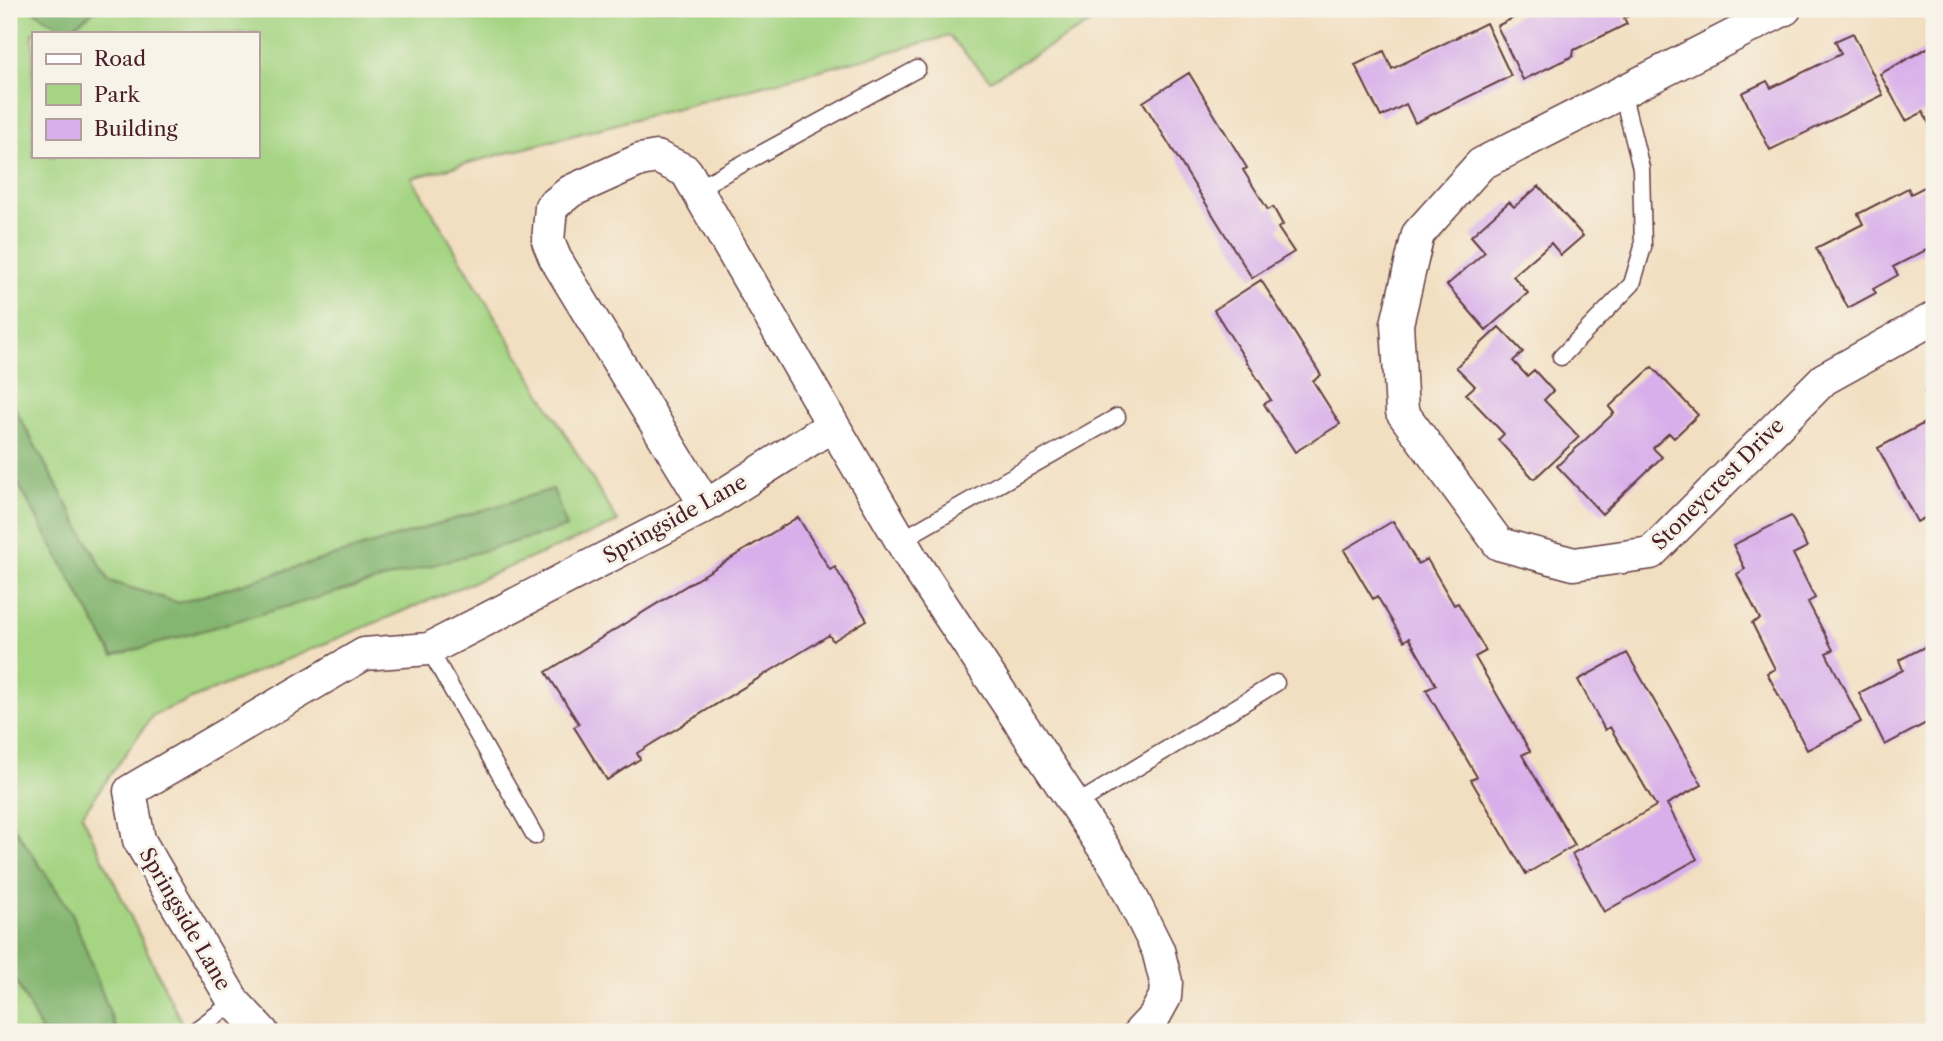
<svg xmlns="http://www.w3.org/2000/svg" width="1943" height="1041" font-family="'Libre Caslon Text',serif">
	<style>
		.green { fill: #a5d483; stroke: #787a57; stroke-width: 2; fill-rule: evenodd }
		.forest { fill: #84b671; stroke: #676a4e; stroke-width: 2 }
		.building { fill: #d8afea }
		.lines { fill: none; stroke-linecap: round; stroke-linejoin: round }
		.service-casing { stroke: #633c42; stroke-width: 19 }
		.minor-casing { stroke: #633c42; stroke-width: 35 }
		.service { stroke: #fff; stroke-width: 16 }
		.minor { stroke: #fff; stroke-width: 32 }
		.labels { text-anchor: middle; stroke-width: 6; stroke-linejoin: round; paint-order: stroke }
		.street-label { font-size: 21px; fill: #4a1f2b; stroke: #f7f3e8 }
	</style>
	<rect width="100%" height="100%" fill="#f7f3e8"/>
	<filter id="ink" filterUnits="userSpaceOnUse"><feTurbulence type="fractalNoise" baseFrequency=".0143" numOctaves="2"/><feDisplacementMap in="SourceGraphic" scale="14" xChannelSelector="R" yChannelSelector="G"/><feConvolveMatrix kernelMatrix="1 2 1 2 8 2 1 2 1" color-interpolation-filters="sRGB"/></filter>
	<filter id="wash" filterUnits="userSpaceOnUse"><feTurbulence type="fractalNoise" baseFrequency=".00686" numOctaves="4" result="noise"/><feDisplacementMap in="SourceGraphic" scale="28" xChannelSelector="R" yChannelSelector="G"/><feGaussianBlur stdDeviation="1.57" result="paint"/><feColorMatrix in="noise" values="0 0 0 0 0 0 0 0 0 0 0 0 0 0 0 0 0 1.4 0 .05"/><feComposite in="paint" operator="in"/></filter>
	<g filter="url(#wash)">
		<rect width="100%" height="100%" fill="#f2dfc1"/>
		<!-- green -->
		<path class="green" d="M9,9H31L67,31L97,9H1115L990,80L949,36L412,178L618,522L153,715L82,815L186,1032H117L72,913L9,820V467L113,656L553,489L179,603L109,581L9,398ZM33,33H257V156H33Z
			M9,967L42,1032H9Z"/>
		<!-- forest -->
		<path class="forest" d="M31,9H97L67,31Z
			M9,398L109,581L179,603L553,489L567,527L113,656L9,467Z
			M9,820L72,913L117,1032H42L9,967Z"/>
		<g id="blocks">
			<!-- building -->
			<path class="building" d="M1531,9H1643L1624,18L1627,24L1574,50L1573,56L1523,80L1497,26Z
				M1486,23L1511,76L1415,123L1406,104L1381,117L1355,65L1384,51L1392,69Z
				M1853,33L1883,95L1770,150L1742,93L1767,81L1771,88L1841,54L1835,41Z
				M1931,46L1934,52V134L1923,112L1906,121L1880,74Z
				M1189,73L1247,168L1243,170L1268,210L1273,207L1283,225L1278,228L1294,252L1252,278L1143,102Z
				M1934,182V246L1893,267L1898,275L1873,289L1876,293L1848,308L1816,248L1863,224L1858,214L1908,188L1911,194Z
				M1539,186L1583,236L1561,255L1551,243L1513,276L1528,293L1486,330L1447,285L1485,252L1471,236L1509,202L1514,207Z
				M1261,280L1321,375L1313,381L1340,424L1295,452L1264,404L1271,400L1214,310Z
				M1499,327L1523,352L1513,361L1527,376L1534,370L1553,391L1544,400L1579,437L1534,479L1498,440L1504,434L1466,394L1475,386L1456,367Z
				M1652,367L1698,415L1674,438L1669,433L1653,448L1662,457L1602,514L1557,466L1614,413L1609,407Z
				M1934,387V410L1925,392Z
				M1932,419L1934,424V527L1928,516L1917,522L1878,448Z
				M1791,516L1807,547L1793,554L1815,598L1808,602L1833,650L1826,653L1861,722L1807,750L1767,673L1775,669L1752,623L1760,619L1737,574L1745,569L1733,545Z
				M798,517L830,570L835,567L867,620L833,641L829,635L637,753L640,759L607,780L574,727L579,724L546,672Z
				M1393,521L1418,564L1427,559L1454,605L1458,603L1486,651L1475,657L1530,751L1522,755L1575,845L1526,874L1471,780L1477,777L1426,690L1436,685L1409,638L1404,641L1377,596L1373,599L1344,550Z
				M1934,642V706L1930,708L1934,719L1885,745L1859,693L1903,670L1899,660Z
				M1627,653L1702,785L1667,804L1697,859L1604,912L1572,854L1656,806L1610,727L1605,730L1578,680Z"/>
		</g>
	</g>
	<g filter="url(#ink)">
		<use href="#blocks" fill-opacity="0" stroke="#633c42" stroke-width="2"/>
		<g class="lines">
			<!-- service casing -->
			<g class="service-casing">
				<path id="service" d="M696,189L917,69
					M1561,357L1632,284L1643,247L1641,168L1622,92
					M901,540L1117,417
					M429,649L535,836
					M1075,805L1276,683
					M193,1032L234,1002"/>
			</g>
			<!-- minor casing -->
			<g class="minor-casing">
				<path id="minor" d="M1785,9L1481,164L1418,234L1397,324L1402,412L1499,544L1574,564L1651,553L1824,379L1934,318
					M706,506L555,258L548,241L551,207L571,191L640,160L657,157L686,171L833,425
					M262,1032L234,1002L139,840L130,791L364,654L429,649L706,506L833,425L913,561L1117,868L1158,950L1166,982L1165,997L1154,1017L1140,1032"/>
			</g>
			<!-- service -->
			<use href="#service" class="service"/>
			<!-- minor -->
			<use href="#minor" class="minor"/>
		</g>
	</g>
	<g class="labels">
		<!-- street labels -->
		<g class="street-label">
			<text transform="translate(1718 484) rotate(-45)" y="7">Stoneycrest Drive</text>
			<text transform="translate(675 519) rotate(-29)" y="7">Springside Lane</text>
			<text transform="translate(185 919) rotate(60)" y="7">Springside Lane</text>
		</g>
	</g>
	<!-- margin -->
	<rect width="1943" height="1041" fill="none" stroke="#f7f3e8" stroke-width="35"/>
	<!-- legend -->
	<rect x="32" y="32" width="228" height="126" fill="#f7f3e8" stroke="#b29e9c" stroke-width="2"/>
	<rect x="46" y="54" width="35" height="10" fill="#ffffff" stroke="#b29e9c" stroke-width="2"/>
	<text x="94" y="66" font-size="21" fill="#4a1f2b">Road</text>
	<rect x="46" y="84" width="35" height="21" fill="#a5d483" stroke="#b29e9c" stroke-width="2"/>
	<text x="94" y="102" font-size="21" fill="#4a1f2b">Park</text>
	<rect x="46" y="119" width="35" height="21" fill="#d8afea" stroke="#b29e9c" stroke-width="2"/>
	<text x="94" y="136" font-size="21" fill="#4a1f2b">Building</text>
</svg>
